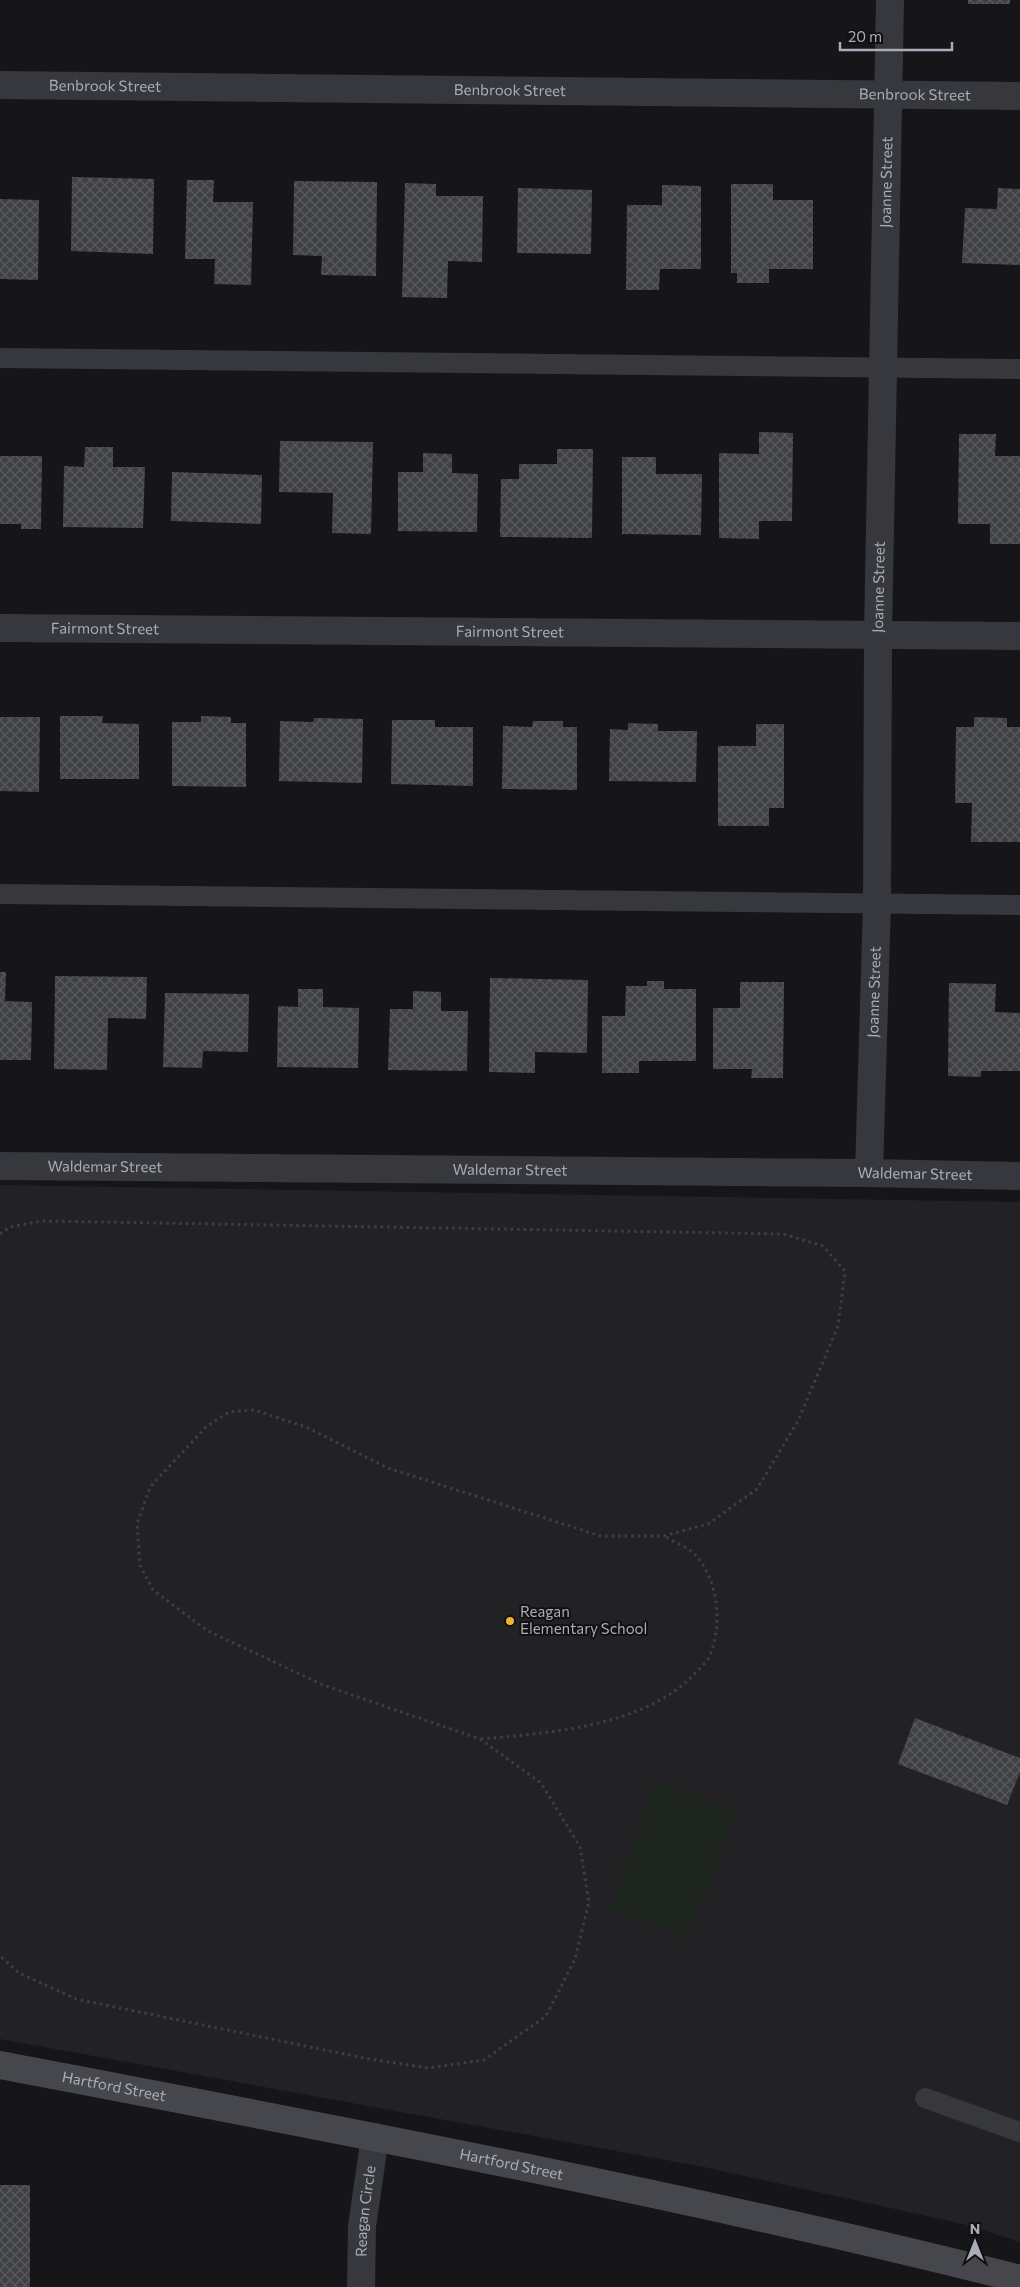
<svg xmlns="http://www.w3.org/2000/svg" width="1020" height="2287" font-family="Commissioner,sans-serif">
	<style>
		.built { fill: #222225 }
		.grass { fill: #1e261f }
		.building { fill: url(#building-cross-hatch) }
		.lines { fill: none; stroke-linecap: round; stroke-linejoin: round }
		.path { stroke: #3d3f44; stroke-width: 3; stroke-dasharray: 2.5 4; stroke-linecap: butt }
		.lane { stroke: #37383d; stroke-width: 20 }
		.street { stroke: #37383d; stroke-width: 28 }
		.secondary { stroke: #45474d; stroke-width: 28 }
		.poi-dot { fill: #f2b134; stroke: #111113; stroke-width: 2 }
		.labels { text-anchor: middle; stroke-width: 4; stroke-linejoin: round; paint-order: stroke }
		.street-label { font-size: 15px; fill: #a8adb8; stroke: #111113 }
		.poi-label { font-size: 15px; fill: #a8adb8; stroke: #111113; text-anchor: start }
	</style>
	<defs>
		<pattern id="building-cross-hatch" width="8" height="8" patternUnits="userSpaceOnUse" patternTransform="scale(1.25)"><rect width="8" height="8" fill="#404145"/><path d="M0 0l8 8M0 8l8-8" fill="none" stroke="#595a5e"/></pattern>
	</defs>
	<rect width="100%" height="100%" fill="#161618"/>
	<!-- built -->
	<path class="built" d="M0,1185L1020,1202V2242L963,2224L704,2167L0,2039Z"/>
	<!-- grass -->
	<path class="grass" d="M657,1782L736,1812L688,1938L609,1908Z"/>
	<!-- building -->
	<path class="building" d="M968,0H1010V4H968Z
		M72,177L154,179L153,254L71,251Z
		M187,180H214L213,202H253L251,285L214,284L215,259H185Z
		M294,181L377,182L376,276L321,275L322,256L293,255Z
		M405,183L436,184V196H483L482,262L448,261L447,298L402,297Z
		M731,184H773V200H813V269H769V283H737V273H731Z
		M662,185L701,186V269H660L659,290H626L627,205H662Z
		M518,188L592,190L591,254L517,253Z
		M998,188L1020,189V265L962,263L965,208L997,209Z
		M0,199L39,200L38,280L0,279Z
		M759,432L793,433L792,521H759V539L719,538V453L759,454Z
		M959,434H996L995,456H1020V544H990V524H958Z
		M280,441L373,442L371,534L332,533L333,493L279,492Z
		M85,447H113V467H145L143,528L63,527L64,466L84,467Z
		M557,449H593L592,538L500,537L501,479H519V464H557Z
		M423,453L452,454V473L478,474L477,532L398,531V472H423Z
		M0,456H42L41,529H21V524H0Z
		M622,457H656V474H702L701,535L622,534Z
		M172,472L262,475L261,524L171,521Z
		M60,716H103L102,723L139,724V779H60Z
		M201,716L231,717V723H246V787L172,786V722H201Z
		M0,717H40L39,792L0,791Z
		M974,717L1007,718V727H1020V842H971L972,803H955L956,727H974Z
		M314,718L363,719L362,783L279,781L280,721L313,722Z
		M392,720H435V727H473V786L391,784Z
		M533,721H563V727H577V790L502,789L503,726L532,727Z
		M628,723L658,724V731H697L696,782L609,781L610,729L628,730Z
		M756,724H784V808H769V826H718V746H756Z
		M0,972H6L5,1001L32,1002L31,1060H0Z
		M55,976L147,977L146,1019L108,1018L107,1070L54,1069Z
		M490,978L588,980L587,1053L535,1052V1073L489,1072Z
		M647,981H664V989H696V1061H639V1073H602V1016H625L626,986H647Z
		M740,982H784L783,1078H751L752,1069H713V1008H740Z
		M949,983L996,984L995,1012L1020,1013V1071H981V1077L948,1076Z
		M298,989H323V1007L359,1008L358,1068L277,1067L278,1006L298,1007Z
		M413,991L441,992V1011H468L467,1071L388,1070L390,1009H413Z
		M165,993L249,994L248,1052L203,1051L202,1068L163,1067Z
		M915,1718L1020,1758V1772L1007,1805L898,1764Z
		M0,2185H30V2287H0Z"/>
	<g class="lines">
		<!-- path -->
		<path class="path" d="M0,1234L10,1227L42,1221L783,1234L823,1246L845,1271L838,1326L798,1421L757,1489L708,1524L663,1536H601L388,1468L306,1427L254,1410L229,1412L207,1426L150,1487L137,1524L140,1565L153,1590L208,1631L323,1685L480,1739L541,1783L580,1847L589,1902L575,1959L546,2016L484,2060L428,2068L364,2058L76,1999L19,1973L0,1956
			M481,1739C550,1733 649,1726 697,1671C701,1667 707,1662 709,1657C716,1643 717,1627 717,1612C716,1591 708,1565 691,1551C683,1545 672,1541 664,1536"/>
		<!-- lane -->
		<path class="lane" d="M0,358L1020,369
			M0,894L1020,905
			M925,2098L1020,2132"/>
		<!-- street -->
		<g class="street">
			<path id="s1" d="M0,85L1020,96"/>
			<path id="s2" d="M0,628L1020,636"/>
			<path id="s3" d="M0,1166L869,1173L1020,1176"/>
			<path id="s4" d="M869,1173L877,903L878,634L890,0"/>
			<path id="s5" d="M361,2287L362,2226L375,2137"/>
		</g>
		<!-- secondary -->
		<path class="secondary" id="s6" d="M0,2065C341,2130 683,2194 1020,2279"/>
	</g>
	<!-- markers -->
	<circle class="poi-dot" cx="510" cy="1621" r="5"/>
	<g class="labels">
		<!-- street labels -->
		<g class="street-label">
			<text dy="5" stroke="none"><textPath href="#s1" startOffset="105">Benbrook Street</textPath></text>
			<text dy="5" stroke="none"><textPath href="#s1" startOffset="510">Benbrook Street</textPath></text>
			<text dy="5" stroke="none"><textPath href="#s1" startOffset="915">Benbrook Street</textPath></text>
			<text dy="5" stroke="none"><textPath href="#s4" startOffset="991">Joanne Street</textPath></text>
			<text dy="5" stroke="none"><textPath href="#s4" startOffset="586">Joanne Street</textPath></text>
			<text dy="5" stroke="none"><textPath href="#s2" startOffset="105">Fairmont Street</textPath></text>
			<text dy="5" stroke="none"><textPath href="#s2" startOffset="510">Fairmont Street</textPath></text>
			<text dy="5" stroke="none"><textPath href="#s4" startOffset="181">Joanne Street</textPath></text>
			<text dy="5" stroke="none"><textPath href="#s3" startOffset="105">Waldemar Street</textPath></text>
			<text dy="5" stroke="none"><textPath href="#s3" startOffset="510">Waldemar Street</textPath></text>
			<text dy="5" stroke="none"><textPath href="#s3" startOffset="915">Waldemar Street</textPath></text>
			<text dy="5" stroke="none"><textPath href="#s6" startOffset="116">Hartford Street</textPath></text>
			<text dy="5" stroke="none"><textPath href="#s6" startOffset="521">Hartford Street</textPath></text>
			<text dy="5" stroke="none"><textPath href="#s5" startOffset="76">Reagan Circle</textPath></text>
		</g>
		<!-- poi labels -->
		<g class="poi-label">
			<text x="520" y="1617">Reagan<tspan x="520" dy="17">Elementary School</tspan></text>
		</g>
	</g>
	<!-- north arrow -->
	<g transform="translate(975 2242)" stroke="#111113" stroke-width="4" paint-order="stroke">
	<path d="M0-4L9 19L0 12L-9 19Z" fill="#a8adb8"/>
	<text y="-8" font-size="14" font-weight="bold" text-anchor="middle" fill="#a8adb8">N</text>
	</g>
	<!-- scale -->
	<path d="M840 42v8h112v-8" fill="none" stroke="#a8adb8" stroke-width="2.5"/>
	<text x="848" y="42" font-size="15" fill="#a8adb8" stroke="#111113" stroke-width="4" paint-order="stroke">20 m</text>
</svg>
